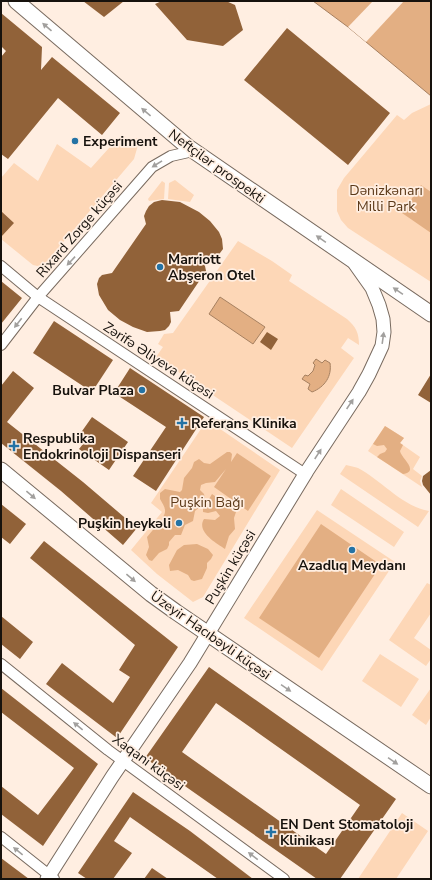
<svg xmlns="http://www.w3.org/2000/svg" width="432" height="880" font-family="'Nunito Sans',sans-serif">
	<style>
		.green { fill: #fdd7b7 }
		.forest { fill: #e3af83 }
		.water { fill: #e3af83; stroke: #a68060 }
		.pier { fill: #ffeee1 }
		.building { fill: #916239; fill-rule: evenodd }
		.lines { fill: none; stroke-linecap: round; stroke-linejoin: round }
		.minor-casing { stroke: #786a5f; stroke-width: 12 }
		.major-casing { stroke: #786a5f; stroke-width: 15 }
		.highway-casing { stroke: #786a5f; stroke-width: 17 }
		.minor { stroke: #fff; stroke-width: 10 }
		.major { stroke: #fff; stroke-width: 13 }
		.highway { stroke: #fff; stroke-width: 15 }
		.oneway { fill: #a2a09e }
		.poi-dot { fill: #2473a5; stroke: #ffeee1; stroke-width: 1.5 }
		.labels { text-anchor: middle; stroke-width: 3.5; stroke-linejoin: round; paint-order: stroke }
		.poi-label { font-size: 14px; font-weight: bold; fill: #17120d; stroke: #ffeee1; text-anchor: start }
		.street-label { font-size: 14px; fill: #17120d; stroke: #ffeee1 }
		.park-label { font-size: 14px; fill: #5c3918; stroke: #ffeee1 }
	</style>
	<rect width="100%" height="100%" fill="#ffeee1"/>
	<!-- green -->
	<path class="green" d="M431,104V282L348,228L341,220L337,211V190L344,178L397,115L404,120L412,113Z
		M118,138H140L134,159L42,267L33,265L1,239V178L14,163L38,181L57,144L91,168Z
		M175,180L194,195L190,202L168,199L169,183Z
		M162,181L165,183L164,199L149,201L148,199Z
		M238,241L272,261L292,275L289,281L347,319C356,327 359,333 359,345L348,338L341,348L354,358L292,448L156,357L163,347L158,344L164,334L173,333Z
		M207,420L280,470L203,597L193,602L157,574L131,550L162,512L151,503Z
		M385,426L404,438L400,443L420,457L413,469L422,476L420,481L422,487L368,451Z
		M346,465C350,466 355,467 358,468C381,480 403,507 429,511L418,527L340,474Z
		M341,489L404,532L394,547L331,505Z
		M317,510L395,562L322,671L244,618Z
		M427,583L431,585V613L414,638L431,650V659L426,666L389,640Z
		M380,654L419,679L401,707L362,681Z
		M431,688V717L426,725L412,715Z
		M402,813L428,831L396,879H358Z"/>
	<!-- forest -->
	<path class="forest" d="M421,185L431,192V233L402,213Z
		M385,426L404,438L400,443L403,445L400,451C401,458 420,471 403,474L377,457L380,454L385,452L387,449L384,445L377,446L373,444Z
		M227,452H230L232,454L231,462L237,453L271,476L248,511L214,487L226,469L215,482L206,483L201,485L200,490L204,494L205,499L201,506L195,511L193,521L185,525L181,535H175L169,542V545L167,549L159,553L152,561L149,560L146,555L149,547L147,537L157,525L162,524L163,521L162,518C168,511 164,506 160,499V493L165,489L180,492L182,490L184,478L192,468L194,462L199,459L204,463L210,464Z
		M212,494L234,509L236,512L234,518L235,529L229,536L225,549C216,543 196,532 204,519L215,520L220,516L216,511L208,513L203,512V509Z
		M321,524L381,565L319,658L259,618Z
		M197,544L208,549L213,555L211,559L207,563V568L202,579L194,581L191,580L188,575L178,570L170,571L169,565L177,550L184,545Z"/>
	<!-- water -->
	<path class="water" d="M313,1H431V96L348,27Z
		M220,297L265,327L253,344L209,314Z
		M316,359L322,363L325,360L330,363C332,376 325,387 312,392L308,389L310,384L302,379L305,375L308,376L313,371L315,365L313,363Z"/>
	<!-- pier -->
	<path class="pier" d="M373,1H404L366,42L348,27Z"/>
	<!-- building -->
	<path class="building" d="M83,1H124L104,17Z
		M162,1H226L235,5L243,30L223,46L187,40L155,4Z
		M1,13L42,47L41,70L52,57L120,113L102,135L58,98L8,159L1,154V57L6,51L1,46Z
		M287,28L390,113L348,165L244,80Z
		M162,200L180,202L199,212L210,221L219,232L222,239L223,249L220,253L215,258L204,261L206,271L179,311L170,312L171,322L169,326L165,330L160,331L147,332L133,327L120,320L108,310L99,295L97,284L99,278L102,275L112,273L146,224L144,216L146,211L149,206L154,202Z
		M1,211L14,223L1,237Z
		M1,281L22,298L1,324Z
		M54,321L113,360L92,392L33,353Z
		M267,332L278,339L271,350L260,342Z
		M130,368L204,417L156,491L133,476L166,427L114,393Z
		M13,371L34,388L7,422L83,482L137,528L123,545L61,491L1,443V386Z
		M431,374V403L418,395Z
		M92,417L128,442L109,470L79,449L87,439L80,434Z
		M431,470V495L423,485L422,481L423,476Z
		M1,504L26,524L10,544L1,537Z
		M44,541L178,647L117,738L46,684L62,663L113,703L130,677L119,670L135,645L30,558Z
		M1,616L33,642L20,659L1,644Z
		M209,667L396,799L340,879H317L145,758ZM216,703L360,805L326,854L182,752Z
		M1,688L98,764L43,846L1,814V786L38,815L74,768L1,712Z
		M133,792L190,831L253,879H218L130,817L114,841L132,853L113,879H87L78,873Z
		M1,858L29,879H1Z
		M152,868L168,879H144Z"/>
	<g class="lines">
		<!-- minor casing -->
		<g class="minor-casing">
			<path id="minor" d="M1,266L38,297L305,474
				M1,345L38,297L152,167L171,156L193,151
				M1,664L108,750L284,879
				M1,837L54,879"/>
		</g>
		<!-- major casing -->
		<g class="major-casing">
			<path id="major" d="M47,879L112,777L190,663L307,471L359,392L369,374L382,346L384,332L383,319L379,305L372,288L355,264"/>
		</g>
		<!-- highway casing -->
		<g class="highway-casing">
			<path id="highway" d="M16,1L188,147L431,314
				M1,470L151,594L176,612L431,786"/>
		</g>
		<!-- minor -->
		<use href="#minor" class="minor"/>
		<!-- major -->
		<use href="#major" class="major"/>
		<!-- highway -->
		<use href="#highway" class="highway"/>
	</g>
	<!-- one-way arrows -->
	<defs><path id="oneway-solid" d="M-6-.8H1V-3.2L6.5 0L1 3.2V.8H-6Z"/></defs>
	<g class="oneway">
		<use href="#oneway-solid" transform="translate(47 27) rotate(-139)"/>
		<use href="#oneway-solid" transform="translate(146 112) rotate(-140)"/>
		<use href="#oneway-solid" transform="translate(157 164) rotate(148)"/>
		<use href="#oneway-solid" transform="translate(321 239) rotate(-145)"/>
		<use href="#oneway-solid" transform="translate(71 261) rotate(133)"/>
		<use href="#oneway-solid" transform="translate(398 291) rotate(-146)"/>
		<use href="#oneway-solid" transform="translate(18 323) rotate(128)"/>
		<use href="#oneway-solid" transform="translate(383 338) rotate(-82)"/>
		<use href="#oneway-solid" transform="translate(350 404) rotate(-56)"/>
		<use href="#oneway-solid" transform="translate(318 454) rotate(-57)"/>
		<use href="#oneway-solid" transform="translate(31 495) rotate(40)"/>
		<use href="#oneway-solid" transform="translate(131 578) rotate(40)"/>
		<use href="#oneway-solid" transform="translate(286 688) rotate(34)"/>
		<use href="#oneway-solid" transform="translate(78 726) rotate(-141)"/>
		<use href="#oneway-solid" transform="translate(393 761) rotate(34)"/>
		<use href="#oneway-solid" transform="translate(18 851) rotate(-141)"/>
		<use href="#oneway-solid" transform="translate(253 856) rotate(-143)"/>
	</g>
	<!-- markers -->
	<g class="poi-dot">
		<circle cx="75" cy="141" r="4"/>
		<circle cx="160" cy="267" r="4"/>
		<circle cx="142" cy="390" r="4"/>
		<path d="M180 417h4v4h4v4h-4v4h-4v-4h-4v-4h4z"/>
		<path d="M12 440h4v4h4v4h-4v4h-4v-4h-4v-4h4z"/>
		<circle cx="179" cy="523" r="4"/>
		<circle cx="352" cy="550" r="4"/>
		<path d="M269 826h4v4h4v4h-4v4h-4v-4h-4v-4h4z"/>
	</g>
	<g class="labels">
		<!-- poi labels -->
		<g class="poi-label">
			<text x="83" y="146">Experiment</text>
			<text x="168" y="264">Marriott<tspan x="168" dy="16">Abşeron Otel</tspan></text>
			<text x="134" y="395" text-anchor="end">Bulvar Plaza</text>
			<text x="191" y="428">Referans Klinika</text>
			<text x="23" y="443">Respublika<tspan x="23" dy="16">Endokrinoloji Dispanseri</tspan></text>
			<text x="171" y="528" text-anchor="end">Puşkin heykəli</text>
			<text x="352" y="570" text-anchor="middle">Azadlıq Meydanı</text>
			<text x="280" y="829">EN Dent Stomatoloji<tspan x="280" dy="16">Klinikası</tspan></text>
		</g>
		<!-- street labels -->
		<g class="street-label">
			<text transform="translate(217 166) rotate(36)" y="5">Neftçilər prospekti</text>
			<text transform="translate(79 229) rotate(-49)" y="5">Rixard Zorge küçəsi</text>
			<text transform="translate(159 360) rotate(33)" y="5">Zərifə Əliyeva küçəsi</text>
			<text transform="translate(230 567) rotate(-59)" y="5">Puşkin küçəsi</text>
			<text transform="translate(211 635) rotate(35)" y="5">Üzeyir Hacıbəyli küçəsi</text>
			<text transform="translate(149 762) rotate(36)" y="5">Xaqani küçəsi</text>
		</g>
		<!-- park labels -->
		<g class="park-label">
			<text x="386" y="195">Dənizkənarı<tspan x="386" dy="16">Milli Park</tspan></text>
			<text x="207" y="507">Puşkin Bağı</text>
		</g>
	</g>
	<!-- border -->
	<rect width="432" height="880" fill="none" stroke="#17120d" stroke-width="4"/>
</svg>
